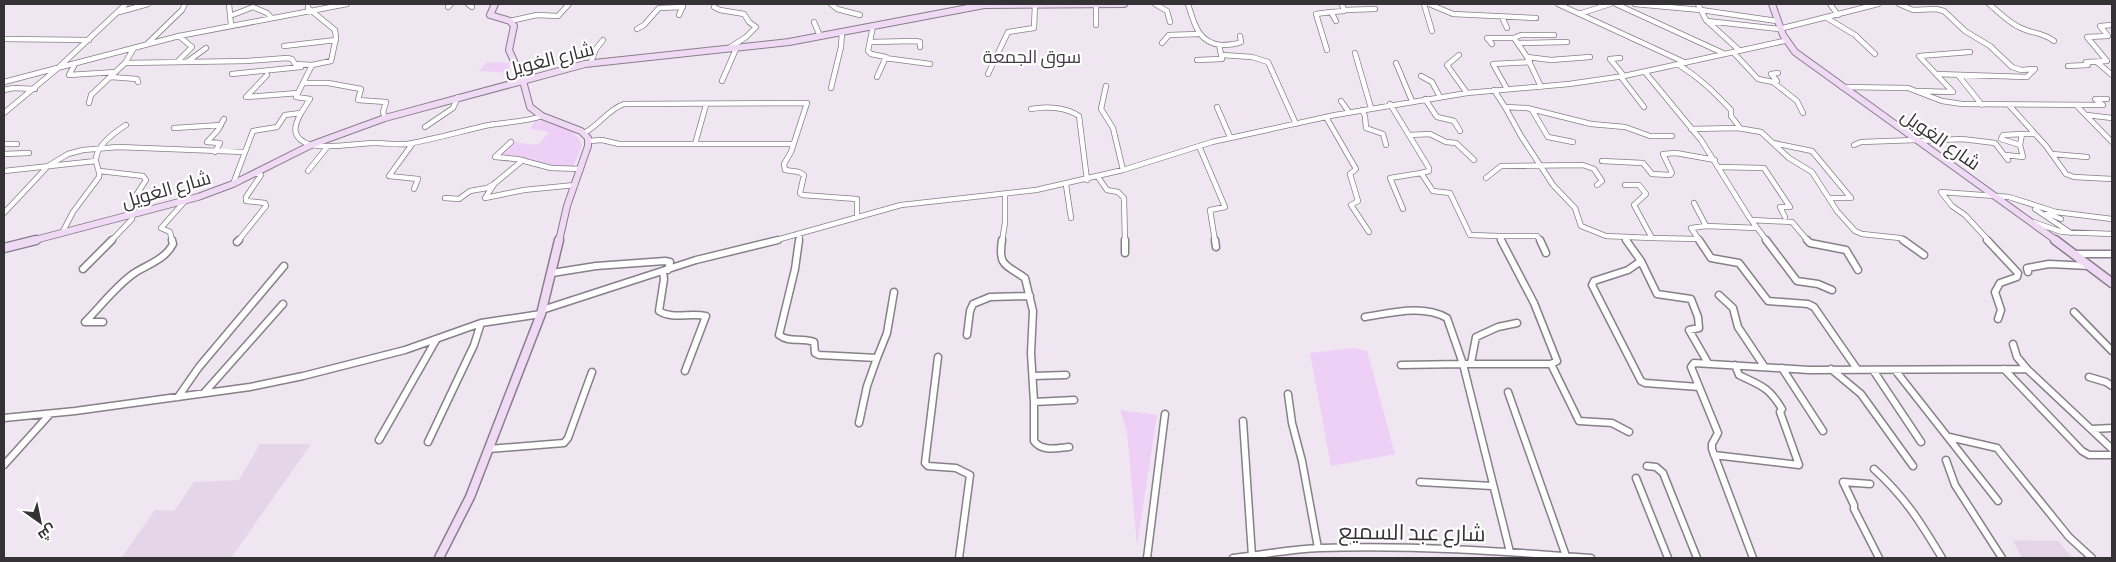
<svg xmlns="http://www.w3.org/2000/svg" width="2116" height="562" font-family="'Alegreya Sans',Cairo,sans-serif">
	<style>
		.built { fill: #e4d6e8 }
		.green { fill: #eecff6 }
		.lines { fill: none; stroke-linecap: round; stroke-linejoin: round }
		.street-far1-casing { stroke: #877f89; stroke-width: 6 }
		.street-casing { stroke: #877f89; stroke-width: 9 }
		.secondary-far1-casing { stroke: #877f89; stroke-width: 8 }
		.secondary-casing { stroke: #877f89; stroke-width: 11 }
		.street-far1 { stroke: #fff; stroke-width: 4.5 }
		.street { stroke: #fff; stroke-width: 6 }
		.secondary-far1 { stroke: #f0d9f5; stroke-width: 6 }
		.secondary { stroke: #f0d9f5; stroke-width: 8 }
		.labels { text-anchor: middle; stroke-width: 4.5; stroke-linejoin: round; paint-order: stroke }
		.far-quarter-label { font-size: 18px; fill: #413a43; stroke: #fff }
		.street-label { font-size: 19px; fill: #353236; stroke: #fff }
		.near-street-label { font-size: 22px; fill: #353236; stroke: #fff }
	</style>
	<rect width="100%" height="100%" fill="#efe6f2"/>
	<!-- built -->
	<path class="built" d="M260,444H311L231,558H121L155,510L174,511L194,482L239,480Z
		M2013,540L2058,541L2073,558H2022Z"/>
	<!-- green -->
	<path class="green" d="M487,62L509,63V73L479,71Z
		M542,120C558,125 575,128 582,145L573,167H555L525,159L500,155L514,142L538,145L549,132L530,129L535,121Z
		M1354,348L1367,351L1395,454L1331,466L1310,353Z
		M1120,410L1157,415L1137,546L1127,431Z"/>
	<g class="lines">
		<!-- street-far1 casing -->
		<g class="street-far1-casing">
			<path id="street-far1" d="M229,4L231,25
				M468,4L472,7
				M831,4L837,9L860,15
				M1096,4V25
				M1155,4L1167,11L1170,22
				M1188,4C1194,23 1198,43 1221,45C1228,45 1234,45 1241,42L1240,36
				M1424,4L1432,31
				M1429,4L1453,14L1536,18
				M1558,4L1686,63
				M1616,4L1725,54
				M1635,4L1701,10L1777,21
				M1698,4L1706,20L1739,50
				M1830,4L1838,15
				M1899,4L1913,10L1936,9L1944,11L1965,31L1990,46L2012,67L2021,70L2035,69L2027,77L1936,74L1953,92L1917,91
				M1989,4C1999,12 2009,23 2021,28C2033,34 2042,32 2054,41
				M448,7L451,4
				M714,7L720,10L744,14L749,22L756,27L746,37L729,48
				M1344,10L1375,9
				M119,12L148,4
				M1579,14L1610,4
				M679,15L683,6
				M230,16L253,7L267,13L272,18
				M1502,17L1507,28
				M1827,18L1855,35L1875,54
				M510,21L537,15L558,16L569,4
				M1336,21L1331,12L1344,11L1342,4
				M1707,21L1779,29L1878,4
				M814,22L820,36
				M873,26L868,51L871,54L886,57L877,77
				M637,29L644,25L659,8L683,7
				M1514,38L1521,35H1554
				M4,39L89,40
				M870,42L916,41L920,42V47
				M148,43L182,10L185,4
				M1162,43L1169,35L1199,34
				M1518,43L1567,42
				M1492,44L1487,38H1514L1527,57L1541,87
				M284,46L336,40
				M134,48L125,63L247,61L287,58L292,59L295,64L312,65
				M1327,50L1316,14L1331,12
				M1733,52L1758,79L1773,82L1797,101L1803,113
				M1355,53L1371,108
				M1222,55L1252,57L1268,62L1296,124
				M1459,55L1447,65L1467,93
				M1527,57L1551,60L1590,57
				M885,58L930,64
				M1620,58L1610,59L1624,76
				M1197,60L1222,59L1219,45
				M178,61L192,47L179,36
				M187,62L206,48
				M591,62L596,49L603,40
				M2097,62L2112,75
				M1396,63L1412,101
				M75,64L69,75L116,72
				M1679,65C1700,78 1714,92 1731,110V116L1741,129
				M2068,66L2088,65L2086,62L2107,61L2087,37L2108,36L2100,26L2112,25
				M1645,72L1701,140L1749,217L1767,241
				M232,74L301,67
				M988,74L1008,32L1034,28L1035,4
				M1936,74L1919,56L1970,52
				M267,75L246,97L298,93
				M1958,75L1982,105
				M1421,76L1432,82L1440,97
				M111,77L137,79L138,82
				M1621,77L1644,107
				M722,81L736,49
				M4,82L179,36L347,4
				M1775,82L1777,81L1771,74L1778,73
				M303,83H328L361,89L358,100L386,102L383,112L385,118
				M1106,86L1101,109L1113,128L1123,170
				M1842,87L1908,88L1942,101L1962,104L2103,105L2095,99H2107
				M831,88L841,47L842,32
				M1507,89L1493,64L1530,62
				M4,90L13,88L35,89
				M1494,90L1505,107L1527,108L1591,124L1625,127L1650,136H1672
				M1425,99L1437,117L1454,121L1460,131
				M1341,101L1349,112
				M89,103L91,95L125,63
				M1390,104L1429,168V171L1421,173L1433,191L1450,193L1470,235L1499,236L1502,241
				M2009,105L2046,146L2066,174L2074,177L2112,179
				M2076,105L2112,142
				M1217,107L1230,137
				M1505,107L1521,136L1553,185L1575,208L1581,226L1606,236L1652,238
				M1031,109C1046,106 1066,107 1079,116L1087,180
				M1362,110L1365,116L1366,128L1383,134L1386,145
				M1532,110L1548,137L1573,142
				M4,113L58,68L126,4
				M301,113L310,99L296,97L312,65L331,61L336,38L335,30L308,8V4
				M2087,115L2112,118
				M1326,117L1356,169L1350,174L1358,201L1351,205L1369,232
				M425,127L453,108L458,97
				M174,128L221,125
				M1691,129L1738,128L1761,132L1789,158L1812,172L1837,211L1855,231L1862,234L1900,238L1906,241
				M584,133C600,125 607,110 624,104L807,103L791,152L784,164L785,170L799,172L804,175L800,193L802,195L857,199V217
				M1409,135L1430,134L1446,142L1456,143L1474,160
				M588,141L602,140L619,144H793
				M1919,141L1962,139L1995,143L2008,160
				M511,142L495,157L517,159L551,168L581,169
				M413,143L389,176L418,179L414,189
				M1773,143L1812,151L1851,198H1829
				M4,144H17
				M695,144L706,105
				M1854,145L1861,142L1916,140
				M2020,145L2001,139L2003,135L2022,134
				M1199,146L1225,207L1210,210L1215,241
				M215,152L220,143L207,142L218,130L224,119
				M4,154L29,153
				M2052,154L2087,157
				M2006,155L2023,157L2020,145L2022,134H2034
				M1602,161L1643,163L1652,174L1670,175L1672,173L1663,154L1676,153L1715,160
				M1719,167L1764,168L1790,207H1780L1785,217
				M4,171L96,161
				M100,171L143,176L146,180L135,197L132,219L111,241
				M308,171L328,146
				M1098,177L1107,190L1118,192L1124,198L1125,241
				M1486,178L1501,166L1583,165L1594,169L1602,181L1597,185
				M495,183L485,198L524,190L575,185
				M233,184L253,131L277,127L285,115L301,113C295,124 291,135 304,142C318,151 359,143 376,143C386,143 397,145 407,144C435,139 462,131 489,125C507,122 525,122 542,116
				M1066,185L1071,218
				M1625,185H1639L1646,194L1634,205L1652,238L1698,239
				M445,198L459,199L470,191L487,188L494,184L523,160
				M1694,203L1706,226
				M1403,209L1390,178L1421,173
				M2035,209L2071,233
				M4,213L48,166L68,154L83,150L118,147L245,152
				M2047,213L2061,219
				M1752,220L1792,222L1808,241
				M2033,222L2062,232L2112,234
				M62,233L73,212L99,177C100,171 97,167 96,161C95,146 115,132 126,125
				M1499,236H1537L1541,241
				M1626,239L1627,241
				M172,241L170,232L161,228L185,201
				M238,241L266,206L265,203L246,201V197L261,175L255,173
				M773,241L901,205L1036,190L1123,170L1212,142L1335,115L1467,93L1569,84L1624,76L1784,41
				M799,241L800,234
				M1002,241L1005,223V195
				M1700,241L1691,228L1706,226L1757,228
				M1989,241L1965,215L1952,206L1941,192L2009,197L2056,212L2112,219"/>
		</g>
		<!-- street casing -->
		<g class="street-casing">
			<path id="street" d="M799,240L795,269L779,335C789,343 802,337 814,342L815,353L819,355L877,358L867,386L859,423
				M1002,240C998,266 1005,264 1025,278L1033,311L1031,353L1034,402L1074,400
				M1125,240V253
				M1215,240L1216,247
				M1501,240L1534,303L1557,361L1551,364H1463L1510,552
				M1540,240L1546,253
				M1626,240L1641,261L1657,294L1691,299L1698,317L1699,328L1689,330L1708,363
				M1699,240L1711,258L1739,263L1768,301L1808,304L1814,307L1857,369
				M1766,240L1797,281L1818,284L1832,290
				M1807,240L1810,243L1846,250L1858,270
				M1903,240L1924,255
				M1987,240L2018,273L2017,277L2000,283L1995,292L2001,310L1998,319
				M237,242L239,240
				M2075,254H2112
				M1641,261L1628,270L1594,281L1592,285L1641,381L1645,383L1699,387
				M83,269L112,240
				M663,272L664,279L659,311C673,320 690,312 706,316L685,371
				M2028,272L2027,268L2049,264L2090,266
				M552,273L596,266L665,261L670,262L668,270
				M1719,295L1733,308L1738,327L1764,366
				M542,310L696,260L778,240
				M2074,312L2112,351
				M1365,317C1391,313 1423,304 1447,318L1463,364L1401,365
				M103,322H85C100,307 115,287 133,274C146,265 165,260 173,244L172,240
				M967,335L970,311L973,304L990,297L1030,296
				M2013,344L2017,357L2027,369
				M938,357L925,463L928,466L956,468L970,475L959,558
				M877,358L887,333L894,292
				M1471,363L1476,337L1498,327L1517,323
				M1551,364L1579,421L1612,423L1629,432
				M1782,368L1823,431
				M1831,369L1861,394L1913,466
				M2004,369L2082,451L2089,455H2112
				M1873,370L1921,442
				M1895,370L1998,501
				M1033,376L1066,375
				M2089,377L2106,382L2112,386
				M1508,392L1566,556
				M204,393L283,304
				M1288,394L1292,423L1302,461L1318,548
				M178,397L199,367L284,266
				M1034,402V441C1042,452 1057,448 1069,447
				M4,418L75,411L250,387L303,376L405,350L481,323L541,314
				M1243,421L1252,556
				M2092,429L2112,428
				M1949,437L1997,448L2069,537L2092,558
				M379,440L436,340
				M428,442L474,345L481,323
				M489,449L564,443L568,438L592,372
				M1714,455L1799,465L1780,412L1782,409C1768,386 1761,386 1739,375L1735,365
				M1946,460L1955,485L2002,558
				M4,465L50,414
				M1647,466L1656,467L1663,473L1697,558
				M1874,469C1905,497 1921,523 1942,558
				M1636,478L1668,558
				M1420,482L1492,486
				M1870,484L1843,482L1854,505V509L1879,558
				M1147,558L1165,414
				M1233,558C1262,555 1291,549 1320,548C1410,545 1501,551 1591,558
				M1753,558L1712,449V444L1718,433L1691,367L1694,363L1809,370L2027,369L2112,449"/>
		</g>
		<!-- secondary-far1 casing -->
		<g class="secondary-far1-casing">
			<path id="secondary-far1" d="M495,4L490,15L510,21L514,26L509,50L523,81L530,107L542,116L581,131L588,138V146L567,206L559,241
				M1772,4L1783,35L1795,52L2057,241
				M31,241L198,197L233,184L311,145L385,118L585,64L789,42L984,5L1124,4"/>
		</g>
		<!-- secondary casing -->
		<g class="secondary-casing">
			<path id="secondary" d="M2055,240L2112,283
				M4,248L36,240
				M439,558L470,497L541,314L559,240"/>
		</g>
		<!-- street-far1 -->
		<use href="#street-far1" class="street-far1"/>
		<!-- street -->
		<use href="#street" class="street"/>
		<!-- secondary-far1 -->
		<use href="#secondary-far1" class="secondary-far1"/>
		<!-- secondary -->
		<use href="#secondary" class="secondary"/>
	</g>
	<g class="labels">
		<!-- far-quarter labels -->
		<g class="far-quarter-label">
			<text x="1032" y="63">سوق الجمعة</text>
		</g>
		<!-- street labels -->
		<g class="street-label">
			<text transform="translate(549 59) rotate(-14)" y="7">شارع الغويل</text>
			<text transform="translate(1941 139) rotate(35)" y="7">شارع الغويل</text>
			<text transform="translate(166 189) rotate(-16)" y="7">شارع الغويل</text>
		</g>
		<!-- near-street labels -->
		<g class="near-street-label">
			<text transform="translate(1412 532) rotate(1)" y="8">شارع عبد السميع</text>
		</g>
	</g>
	<!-- border -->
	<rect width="2116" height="562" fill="none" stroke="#353236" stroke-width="10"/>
	<!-- north arrow -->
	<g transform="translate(40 522) rotate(147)" stroke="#ffffff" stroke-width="4" paint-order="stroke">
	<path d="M0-4L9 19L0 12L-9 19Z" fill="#353236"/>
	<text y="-8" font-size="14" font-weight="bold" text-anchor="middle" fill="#353236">ش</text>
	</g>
</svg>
